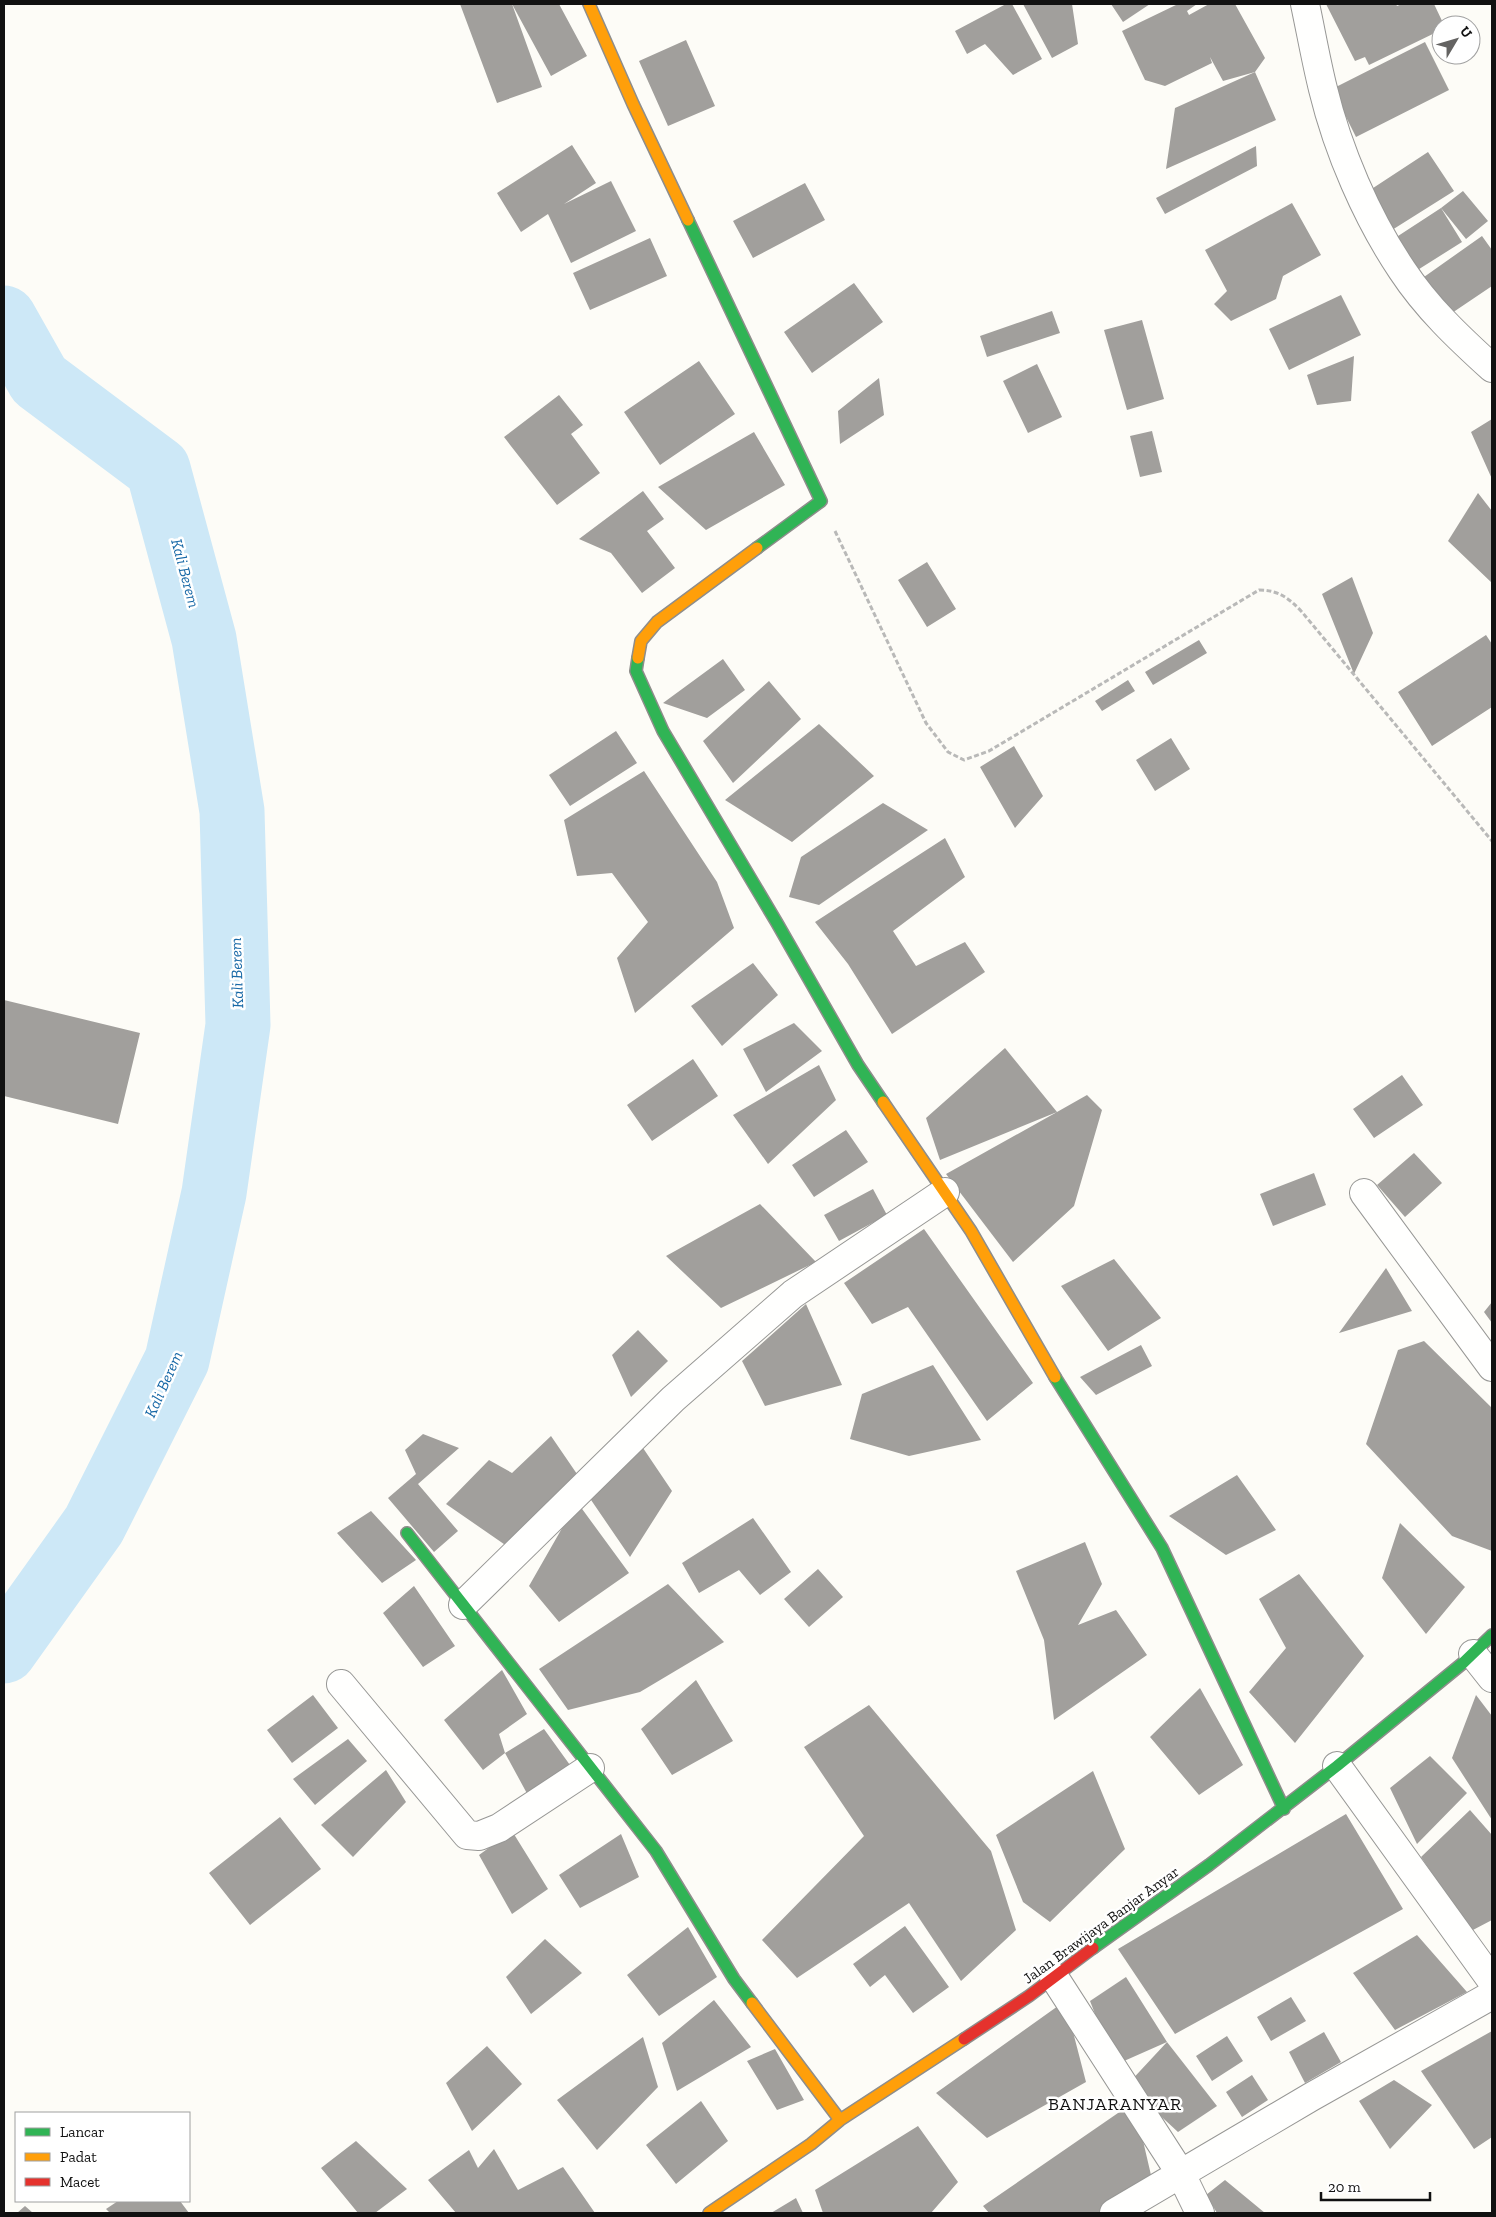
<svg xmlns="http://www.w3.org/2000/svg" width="1496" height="2217" font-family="'Zilla Slab',serif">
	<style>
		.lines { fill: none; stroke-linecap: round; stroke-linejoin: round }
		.river { stroke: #cde8f7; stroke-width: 65 }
		.building { fill: #a19f9c }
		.street-casing { stroke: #979795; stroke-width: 30 }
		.fast-casing { stroke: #8e8d8b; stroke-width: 14 }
		.slow-casing { stroke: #8e8d8b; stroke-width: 14 }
		.jam-casing { stroke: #8e8d8b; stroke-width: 14 }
		.path { stroke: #b9b9b8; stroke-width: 3; stroke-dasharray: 5 2.5; stroke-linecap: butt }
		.street { stroke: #fffffe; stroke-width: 28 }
		.fast { stroke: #30b455; stroke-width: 11 }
		.slow { stroke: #ff9f0a; stroke-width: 11 }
		.jam { stroke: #e5322d; stroke-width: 11 }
		.labels { text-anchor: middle; stroke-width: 5; stroke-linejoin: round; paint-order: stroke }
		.street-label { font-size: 15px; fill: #111; stroke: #fff }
		.water-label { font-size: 16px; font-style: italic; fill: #1768a6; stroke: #fff }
		.quarter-label { font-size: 18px; letter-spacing: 1px; fill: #111; stroke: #fff }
	</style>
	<rect width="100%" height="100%" fill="#fdfcf7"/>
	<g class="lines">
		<!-- river -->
		<path class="river" d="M4,318L39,380L158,469L204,639L232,811L238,1025L214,1193L177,1360L94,1525L4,1651"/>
	</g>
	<!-- building -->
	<path class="building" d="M460,4H512L542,87L497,103Z
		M512,4H559L587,56L551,76Z
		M1006,4H1012L1042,59L1013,75L985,44L967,54L955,31Z
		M1023,4H1072L1078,44L1052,58Z
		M1111,4H1150L1123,22Z
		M1178,4H1197L1187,11L1189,15L1209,4H1235L1265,58L1255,72L1276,120L1166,169L1175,108L1255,72L1223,81L1210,57L1212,63L1165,86L1145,80L1122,31Z
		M1326,4H1396L1397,6L1402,4H1434L1444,25H1441V30L1369,65L1365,57L1355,61Z
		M686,40L715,106L668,126L639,61Z
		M1425,42L1449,90L1356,137L1332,89Z
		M572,145L596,183L564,204L611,181L636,231L571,263L548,214L521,232L497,193Z
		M1256,146L1257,166L1165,214L1156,198Z
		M1428,152L1454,191L1392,230L1367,192Z
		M805,183L825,220L753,258L733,221Z
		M1463,191L1488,221L1466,239L1441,208L1462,242L1416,271L1395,238L1441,208Z
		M1292,203L1321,255L1283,276L1276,299L1231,321L1214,304L1227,291L1205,250Z
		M1482,236L1492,250V286L1449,315L1424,277Z
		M650,238L667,276L590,310L573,273Z
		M854,283L883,322L812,373L784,332Z
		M1341,295L1361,335L1289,370L1269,329Z
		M1052,311L1060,333L987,357L980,336Z
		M1142,320L1164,399L1127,410L1104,330Z
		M1354,356L1351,401L1317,405L1307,375Z
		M699,361L735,414L660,465L624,412Z
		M1037,364L1062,417L1028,433L1003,381Z
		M879,378L884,415L840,444L838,411Z
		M559,395L583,425L571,434L600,473L557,505L504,437Z
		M1492,419V479L1471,432Z
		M1152,431L1162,472L1140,477L1130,436Z
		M754,432L785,485L706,530L658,487Z
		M643,491L664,519L647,531L675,568L642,593L611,553L579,539Z
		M1478,493L1492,511V583L1448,541Z
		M927,562L956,609L927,627L898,580Z
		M1352,577L1373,633L1354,674L1322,594Z
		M1486,635L1492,644V707L1432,746L1398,692Z
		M1199,640L1207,653L1153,685L1145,672Z
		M723,659L745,690L707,718L663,703Z
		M1128,680L1135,691L1102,711L1095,701Z
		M769,681L801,719L733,783L703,741Z
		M819,724L874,776L792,842L725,800Z
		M616,731L637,763L570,806L549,775Z
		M1171,738L1190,769L1155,791L1136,760Z
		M1014,746L1043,796L1015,828L980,767Z
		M644,771L717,882L734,928L635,1013L617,958L648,922L612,873L577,876L564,820Z
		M883,803L928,830L819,905L789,897L801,857Z
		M945,838L965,877L893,931L916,966L965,942L985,972L892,1034L848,964L815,922Z
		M753,963L778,995L722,1046L691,1006Z
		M4,1000L140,1033L118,1124L4,1096Z
		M794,1023L822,1051L766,1092L743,1049Z
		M1005,1048L1057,1112L1087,1095L1102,1110L1074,1206L1013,1262L946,1174L1057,1112L940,1160L926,1118Z
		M693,1059L718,1096L652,1141L627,1105Z
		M819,1065L836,1100L768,1164L733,1115Z
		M1402,1075L1423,1105L1374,1138L1353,1109Z
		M846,1130L868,1162L814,1197L792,1165Z
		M1414,1153L1442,1183L1405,1217L1377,1185Z
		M1314,1173L1326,1205L1273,1226L1260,1194Z
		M873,1189L887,1215L839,1241L824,1215Z
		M760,1204L816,1262L721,1308L666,1256Z
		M924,1229L1033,1383L987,1421L908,1307L872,1324L844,1283Z
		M1114,1259L1161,1318L1108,1351L1061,1286Z
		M1386,1268L1412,1311L1339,1333Z
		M1492,1302V1323L1484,1312Z
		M806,1304L842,1385L765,1406L742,1361Z
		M638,1330L668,1361L631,1397L612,1355Z
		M1424,1341L1492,1408V1551L1452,1536L1366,1444L1398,1350Z
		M1141,1345L1152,1366L1096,1395L1080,1377Z
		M933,1365L981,1440L909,1456L850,1439L862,1394Z
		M423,1434L459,1448L418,1484L458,1531L434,1552L388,1498L416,1474L405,1450Z
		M551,1436L577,1474L514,1551L446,1504L489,1460L512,1473Z
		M641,1445L672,1491L630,1557L589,1497Z
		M1237,1475L1276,1530L1226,1555L1169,1516Z
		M577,1502L629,1573L559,1622L529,1586Z
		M371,1511L416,1560L382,1583L337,1533Z
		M753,1518L791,1572L760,1595L739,1570L699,1593L682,1563Z
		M1400,1523L1465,1587L1426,1634L1382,1578Z
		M1085,1542L1102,1584L1078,1625L1116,1610L1147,1655L1054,1720L1044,1640L1016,1571Z
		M818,1569L843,1597L809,1627L784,1599Z
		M1299,1574L1364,1656L1295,1743L1249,1692L1286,1648L1259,1599Z
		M668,1584L724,1642L640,1692L568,1710L539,1669Z
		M414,1586L455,1646L423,1667L383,1613Z
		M502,1670L527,1714L499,1734L505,1753L544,1729L575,1772L530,1799L505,1753L483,1770L444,1720Z
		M696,1680L733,1741L672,1775L641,1729Z
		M1200,1688L1243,1765L1199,1795L1150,1737Z
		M313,1695L338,1728L292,1763L267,1730Z
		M1476,1695L1492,1716V1820L1452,1758Z
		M869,1705L991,1851L1016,1930L961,1981L909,1903L797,1978L762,1940L864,1836L804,1747Z
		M348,1739L367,1761L315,1805L293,1779Z
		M1430,1756L1467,1793L1417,1844L1390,1788Z
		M386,1770L406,1802L353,1857L321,1825Z
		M1093,1771L1125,1849L1050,1922L1023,1902L996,1835Z
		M1470,1810L1492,1835V1920L1471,1931L1421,1857Z
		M1346,1814L1403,1909L1175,2034L1118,1949Z
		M280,1817L321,1869L250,1925L209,1873Z
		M512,1831L548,1889L512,1914L479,1855Z
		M621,1834L639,1877L580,1908L559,1875Z
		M905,1926L949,1987L913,2013L885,1975L870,1987L853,1964Z
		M688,1927L717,1977L659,2016L627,1975Z
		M1417,1935L1467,1992L1395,2030L1353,1973Z
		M545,1939L582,1973L531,2014L506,1977Z
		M1126,1977L1167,2042L1217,2106L1178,2132L1127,2085L1167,2042L1115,2065L1090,2001Z
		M1291,1997L1306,2021L1271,2041L1257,2017Z
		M714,2000L751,2047L677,2091L662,2043Z
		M1065,2001L1086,2082L987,2138L936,2093Z
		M1492,2031V2137L1474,2149L1421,2071Z
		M1324,2032L1341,2062L1305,2083L1289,2052Z
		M1227,2036L1243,2061L1212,2081L1196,2056Z
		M643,2037L658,2087L597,2150L557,2100Z
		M487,2046L522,2084L472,2131L446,2083Z
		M775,2049L804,2100L777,2110L747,2061Z
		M1252,2075L1268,2100L1242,2117L1226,2092Z
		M1394,2080L1432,2105L1390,2149L1359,2101Z
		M701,2101L728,2141L676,2184L646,2145Z
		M1134,2102L1154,2188L1108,2213H989L983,2206Z
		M918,2126L958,2182L931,2213H823L815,2190Z
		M356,2141L407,2189L375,2213H358L321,2168Z
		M494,2149L518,2190L563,2167L595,2213H456L428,2180L469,2150L478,2168Z
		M1225,2180L1265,2213H1217L1206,2195Z
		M796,2198L803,2213H771Z
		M118,2201H180L189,2213H110L106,2209Z
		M25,2206L33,2213H17Z"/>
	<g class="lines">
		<!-- street casing -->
		<g class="street-casing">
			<path id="street" d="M1305,4C1311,32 1316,61 1323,89C1338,151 1367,218 1402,270C1427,308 1459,338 1492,368
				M1364,1193L1492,1367
				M463,1605L673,1399L793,1294L945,1192
				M1473,1654L1492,1678
				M341,1684L467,1835L479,1836L499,1828L590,1768
				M1337,1766L1492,1981
				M1054,1977L1181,2174L1200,2213
				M1114,2213L1311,2097L1492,1995"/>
		</g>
		<!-- fast casing -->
		<g class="fast-casing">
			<path id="fast" d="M688,220L821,501L757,548
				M638,658L636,671L663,731L777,923L858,1065L883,1102
				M1055,1377L1162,1548L1284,1809
				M407,1533L656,1851L734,1979L752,2003
				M1093,1948L1209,1865L1337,1766L1463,1663L1492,1635"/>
		</g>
		<!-- slow casing -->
		<g class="slow-casing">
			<path id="slow" d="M589,4L633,104L688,220
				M638,658L641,641L657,622L757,548
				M883,1102L971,1231L1055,1377
				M752,2003L840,2120
				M709,2213L811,2144L840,2120L964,2039"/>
		</g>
		<!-- jam casing -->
		<g class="jam-casing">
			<path id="jam" d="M964,2039L1029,1996L1093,1948"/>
		</g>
		<!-- path -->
		<path class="path" d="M835,531L926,723L948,752L964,760L989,751L1259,590C1278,590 1289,598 1302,612L1492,841"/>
		<!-- street -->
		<use href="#street" class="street"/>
		<!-- fast -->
		<use href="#fast" class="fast"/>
		<!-- slow -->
		<use href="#slow" class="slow"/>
		<!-- jam -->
		<use href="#jam" class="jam"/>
	</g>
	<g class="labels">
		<!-- street labels -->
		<g class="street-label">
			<text transform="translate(1101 1925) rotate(-36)" y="5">Jalan Brawijaya Banjar Anyar</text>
		</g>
		<!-- water labels -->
		<g class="water-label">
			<text transform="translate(186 573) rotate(75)" y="6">Kali Berem</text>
			<text transform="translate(236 973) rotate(-92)" y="6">Kali Berem</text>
			<text transform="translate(163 1384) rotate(-66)" y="6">Kali Berem</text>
		</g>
		<!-- quarter labels -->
		<g class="quarter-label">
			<text x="1115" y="2110">BANJARANYAR</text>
		</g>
	</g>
	<!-- border -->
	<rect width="1496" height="2217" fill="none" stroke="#111111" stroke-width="10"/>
	<!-- legend -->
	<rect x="15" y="2112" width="175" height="90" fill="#ffffff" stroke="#a0a0a0"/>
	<rect x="25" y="2128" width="25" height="8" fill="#30b455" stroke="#a0a0a0"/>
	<text x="60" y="2137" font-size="15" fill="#111111">Lancar</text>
	<rect x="25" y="2153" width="25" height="8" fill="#ff9f0a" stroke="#a0a0a0"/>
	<text x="60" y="2162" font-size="15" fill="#111111">Padat</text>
	<rect x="25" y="2178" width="25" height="8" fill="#e5322d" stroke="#a0a0a0"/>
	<text x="60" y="2187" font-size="15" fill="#111111">Macet</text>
	<!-- north arrow -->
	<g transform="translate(1456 40) rotate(52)"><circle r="24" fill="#ffffff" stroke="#a0a0a0"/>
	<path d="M0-4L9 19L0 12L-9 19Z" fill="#646362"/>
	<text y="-8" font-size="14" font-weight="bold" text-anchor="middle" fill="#111111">U</text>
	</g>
	<!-- scale -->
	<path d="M1321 2192v8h109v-8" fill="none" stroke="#111111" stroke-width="2.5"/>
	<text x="1328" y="2192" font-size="15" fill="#111111" stroke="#ffffff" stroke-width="4" paint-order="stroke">20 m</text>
</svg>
